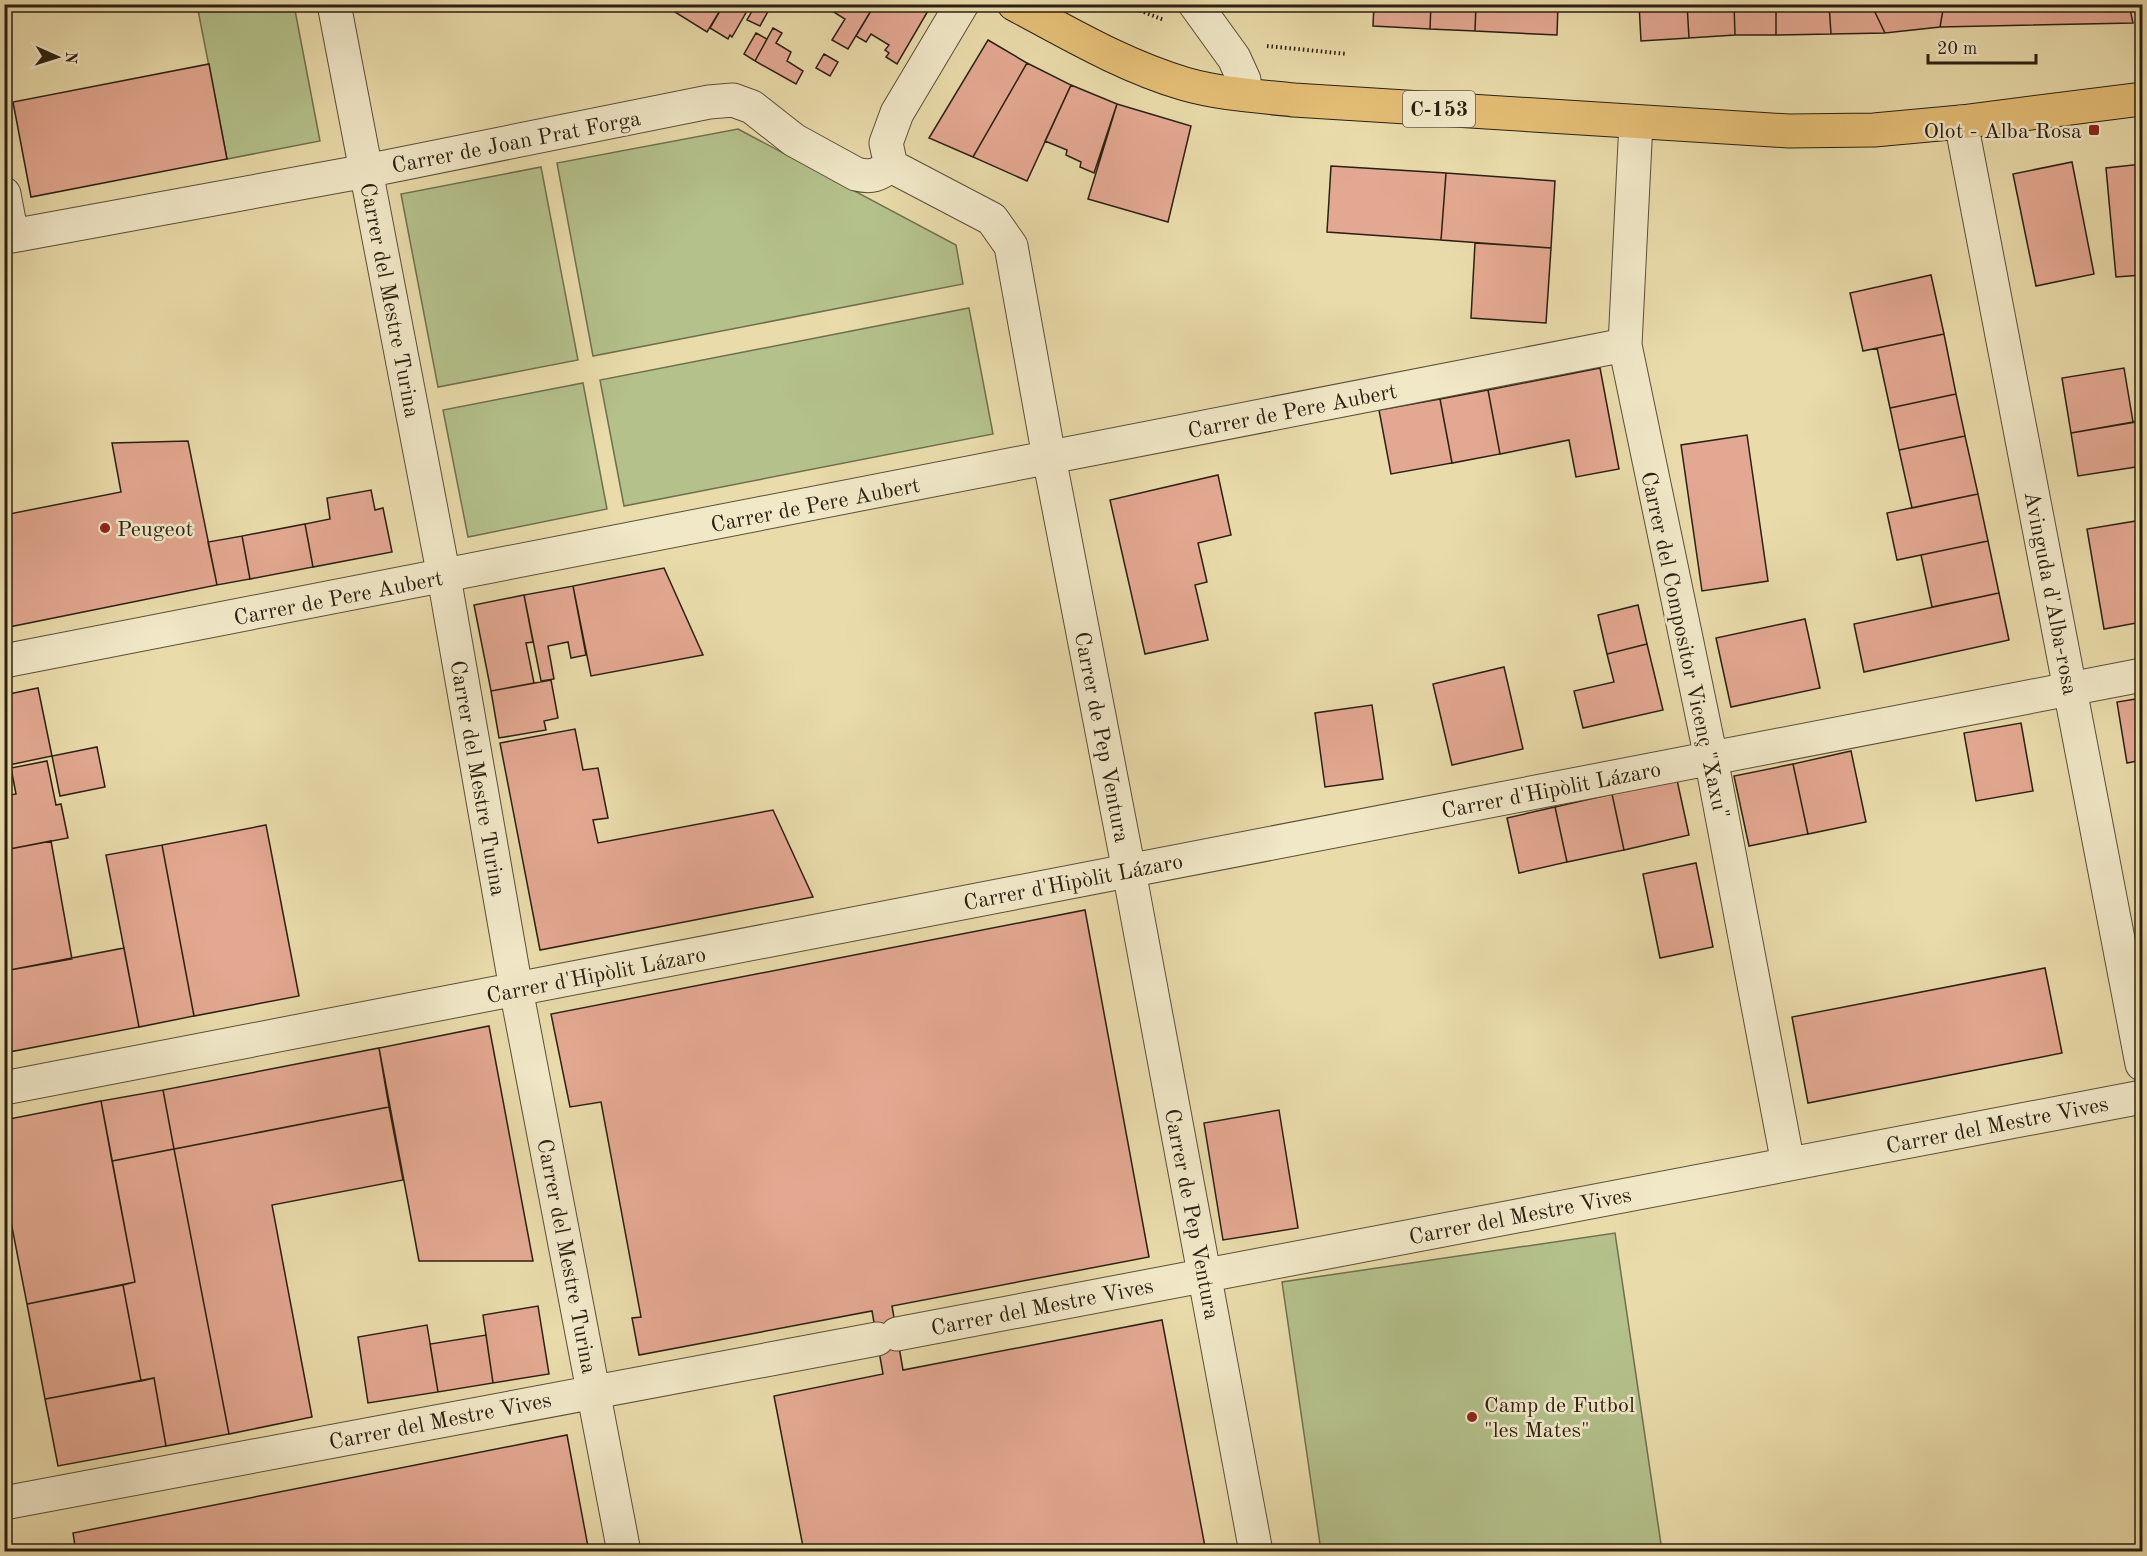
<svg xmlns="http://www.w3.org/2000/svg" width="2147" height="1556" font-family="'Old Standard TT',serif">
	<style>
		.green { fill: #b4c18b; stroke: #70704e; stroke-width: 1.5 }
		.building { fill: #e3a891; stroke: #2b2011; stroke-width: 1.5 }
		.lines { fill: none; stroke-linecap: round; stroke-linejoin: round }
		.minor-casing { stroke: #5a4f37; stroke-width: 35 }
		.major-casing { stroke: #2b2011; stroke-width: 35 }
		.path { stroke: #2b2011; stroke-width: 4; stroke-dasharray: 1.5 3; stroke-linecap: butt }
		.minor { stroke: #f1e8c8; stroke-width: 33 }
		.major { stroke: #e4be75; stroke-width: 33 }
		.poi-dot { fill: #8f2418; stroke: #f1e8c8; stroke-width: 2 }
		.labels { text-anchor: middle; stroke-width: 5; stroke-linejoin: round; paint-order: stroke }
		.shield { fill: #f1e8c8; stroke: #665c48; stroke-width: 1.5 }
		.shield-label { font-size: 21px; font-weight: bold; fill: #2b2011 }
		.poi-label { font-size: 22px; fill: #2b2011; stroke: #f1e8c8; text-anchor: start }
		.street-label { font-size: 22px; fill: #2b2011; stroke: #f1e8c8 }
	</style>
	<rect width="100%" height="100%" fill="#e9dbaa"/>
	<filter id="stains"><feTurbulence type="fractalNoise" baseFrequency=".00333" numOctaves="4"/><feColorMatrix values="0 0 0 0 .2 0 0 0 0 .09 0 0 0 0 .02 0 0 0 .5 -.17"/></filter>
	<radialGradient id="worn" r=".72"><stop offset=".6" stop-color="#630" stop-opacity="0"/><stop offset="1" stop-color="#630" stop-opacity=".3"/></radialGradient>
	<!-- green -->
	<path class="green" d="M197,5H294L320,141L227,159Z
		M738,129L956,245L963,284L593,356L557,163Z
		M541,167L578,360L438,387L401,194Z
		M969,308L993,434L624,506L600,380Z
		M583,383L607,509L468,537L443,410Z
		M1615,1233L1662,1551H1321L1282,1282Z"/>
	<!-- building -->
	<path class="building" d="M662,4H724L707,32Z
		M724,4H751L732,37L730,35L728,39L710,28Z
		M756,4H772L760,26L747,20Z
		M821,4H875L848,49L832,40L845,19Z
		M875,4H932L897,64L886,57L889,53L885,50L889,45L871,34L866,42L856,36Z
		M1374,4H1431L1430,29L1373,26Z
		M1431,4H1476L1475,31L1430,29Z
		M1476,4H1558L1557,35L1475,31Z
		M1639,4H1687L1689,38L1641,41Z
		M1687,4H1734L1735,35L1689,38Z
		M1734,4H1776V35H1735Z
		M1829,4H1871L1885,33L1831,34Z
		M1829,4L1831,34L1776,35V5Z
		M1871,4H1944L1940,27L1885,33Z
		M1944,4H2129L2133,23L1940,27Z
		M773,28L782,33L776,43L791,52L787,61L803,71L796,84L755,61Z
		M756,33L767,39L755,61L744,54Z
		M988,40L1027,63L973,157L929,138Z
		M824,54L838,62L830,76L816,68Z
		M1027,63L1071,85L1027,181L973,157Z
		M209,64L227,159L31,197L13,102Z
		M1071,85L1117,104L1094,173L1080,167L1081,162L1066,155L1067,150L1045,141Z
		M1117,104L1191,126L1168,222L1088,199Z
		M2072,162L2094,274L2036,286L2013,174Z
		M2142,164V275L2116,277L2106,168Z
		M1331,166L1446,173L1441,240L1327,232Z
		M1446,173L1555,181L1551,248L1441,240Z
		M1475,243L1551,248L1546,323L1471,318Z
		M1931,275L1944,334L1863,351L1850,293Z
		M1944,334L1956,394L1890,408L1877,348Z
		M1600,368L1619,469L1576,477L1569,440L1500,454L1488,390Z
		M2124,368L2133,422L2071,433L2062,378Z
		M1488,390L1500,454L1452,463L1440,399Z
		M1956,394L1965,436L1899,450L1890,408Z
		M1440,399L1452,463L1391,474L1379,410Z
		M2142,421V466L2078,476L2071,433Z
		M1747,435L1768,581L1702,591L1681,445Z
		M1965,436L1978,494L1912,508L1899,450Z
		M188,441L217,585L4,628V515L121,492L112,443Z
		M1218,475L1231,535L1198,543L1207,582L1195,585L1208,640L1145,654L1110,500Z
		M371,490L375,510L383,508L392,552L313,567L305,524L330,519L327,498Z
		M1978,494L1988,541L1897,560L1887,513Z
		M2142,520V622L2104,629L2087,529Z
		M305,524L313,567L250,579L242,536Z
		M242,536L250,579L217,585L208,542Z
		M1988,541L1999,593L1932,607L1921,555Z
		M664,568L703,655L591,676L573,586Z
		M573,586L586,655L571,658L568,642L548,646L554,679L541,681L524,595Z
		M1999,593L2009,640L1864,672L1854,624Z
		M524,595L533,642L526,643L534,683L491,691L474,605Z
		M1638,605L1647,644L1607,654L1598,615Z
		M1805,619L1820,688L1731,707L1716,638Z
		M1647,644L1663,710L1583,728L1574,691L1614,682L1607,654Z
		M1504,667L1523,749L1452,765L1433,684Z
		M551,680L558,718L544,721L546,730L499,738L491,691Z
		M38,688L52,756L4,766V695Z
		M2142,698V760L2127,763L2117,702Z
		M1372,705L1383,779L1325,787L1315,713Z
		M2021,723L2033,791L1976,801L1964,733Z
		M575,729L583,770L598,768L608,818L593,820L598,843L773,810L813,897L540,950L500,743Z
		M97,747L105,787L60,796L52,756Z
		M1851,751L1866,822L1808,834L1793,764Z
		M47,761L56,805L61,804L68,838L4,850V796L16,794L11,768Z
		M1793,764L1808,834L1749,846L1734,776Z
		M1677,780L1689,835L1624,850L1612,794Z
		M1612,794L1624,850L1567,862L1555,807Z
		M1555,807L1567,862L1519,873L1507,818Z
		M266,825L299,996L194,1016L162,845Z
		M51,841L72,959L4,971V850Z
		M162,845L194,1016L139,1027L106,855Z
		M1696,863L1713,947L1660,958L1643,874Z
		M1085,910L1149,1257L892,1306L903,1370L1162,1320L1206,1552H804L774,1396L883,1374L872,1311L639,1355L632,1318L641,1317L601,1102L570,1107L551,1014Z
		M124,948L139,1027L4,1053V971Z
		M2045,968L2062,1053L1808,1103L1792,1017Z
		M489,1026L533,1261H419L379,1048Z
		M379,1048L389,1107L174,1149L163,1090Z
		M163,1090L174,1149L112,1161L101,1101Z
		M101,1101L135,1282L27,1304L4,1186V1120Z
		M389,1107L403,1180L272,1205L312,1417L229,1434L174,1149Z
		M1279,1110L1298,1228L1223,1240L1204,1123Z
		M174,1149L229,1434L166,1446L154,1378L141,1381L123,1285L135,1282L112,1161Z
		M123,1285L141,1381L45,1399L27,1304Z
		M538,1306L549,1374L493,1383L483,1315Z
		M427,1325L438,1392L368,1403L358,1337Z
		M486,1335L493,1383L438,1392L430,1344Z
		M154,1378L166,1446L58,1466L45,1399Z
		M567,1435L589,1552H76L73,1533Z"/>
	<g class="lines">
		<!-- minor casing -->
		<g class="minor-casing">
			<path id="minor" d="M334,4L444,577L516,989L624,1552
				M962,4L897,113L886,143L891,166L992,219L1011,246L1049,457L1129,871L1256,1552
				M1195,4L1234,58L1244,80L1243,94
				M1636,122L1625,345L1711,758L1788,1164
				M1961,122L2142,1064
				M4,194L12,236L366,171L709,102L733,100L752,107L794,140L856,174C872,178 877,175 891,166
				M4,661L1625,345
				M4,1088L2142,675
				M897,1334L2142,1097
				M4,1503L877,1339"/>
		</g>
		<!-- major casing -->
		<g class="major-casing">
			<path id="major" d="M1014,4C1070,34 1124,66 1185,84C1220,94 1258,96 1294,100L1789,131L1874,130L1961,122L2142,99"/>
		</g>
		<!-- path -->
		<path class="path" d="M1123,4L1164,20
			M1267,46L1347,54"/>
		<!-- minor -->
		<use href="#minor" class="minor"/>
		<!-- major -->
		<use href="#major" class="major"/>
	</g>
	<!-- markers -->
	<g class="poi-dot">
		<rect x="2088" y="124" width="12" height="12" rx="3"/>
		<circle cx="105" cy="528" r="6"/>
		<circle cx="1472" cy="1417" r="6"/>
	</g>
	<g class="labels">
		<!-- shield labels -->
		<rect class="shield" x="1403" y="91" width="72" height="36" rx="4.5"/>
		<g class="shield-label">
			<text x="1439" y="116">C-153</text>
		</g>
		<!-- poi labels -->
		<g class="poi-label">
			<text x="2082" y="138" text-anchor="end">Olot - Alba Rosa</text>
			<text x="117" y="536">Peugeot</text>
			<text x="1484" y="1412">Camp de Futbol<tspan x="1484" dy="25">"les Mates"</tspan></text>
		</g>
		<!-- street labels -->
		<g class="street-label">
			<text transform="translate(516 141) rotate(-11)" y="8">Carrer de Joan Prat Forga</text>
			<text transform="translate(391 300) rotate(79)" y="8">Carrer del Mestre Turina</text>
			<text transform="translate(1292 410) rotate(-11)" y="8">Carrer de Pere Aubert</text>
			<text transform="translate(815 504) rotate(-11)" y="8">Carrer de Pere Aubert</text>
			<text transform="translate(2052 593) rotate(79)" y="8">Avinguda d'Alba-rosa</text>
			<text transform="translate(338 597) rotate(-11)" y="8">Carrer de Pere Aubert</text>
			<text transform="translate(1686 645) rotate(78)" y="8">Carrer del Compositor Vicenç "Xaxu"</text>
			<text transform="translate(1103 737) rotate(79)" y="8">Carrer de Pep Ventura</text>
			<text transform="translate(479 778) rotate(80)" y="8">Carrer del Mestre Turina</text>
			<text transform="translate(1551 789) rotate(-11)" y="8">Carrer d'Hipòlit Lázaro</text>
			<text transform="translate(1073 881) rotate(-11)" y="8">Carrer d'Hipòlit Lázaro</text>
			<text transform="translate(596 974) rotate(-11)" y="8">Carrer d'Hipòlit Lázaro</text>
			<text transform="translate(1997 1124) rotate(-11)" y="8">Carrer del Mestre Vives</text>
			<text transform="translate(1193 1214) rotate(79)" y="8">Carrer de Pep Ventura</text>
			<text transform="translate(1520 1215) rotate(-11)" y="8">Carrer del Mestre Vives</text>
			<text transform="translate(568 1256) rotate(79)" y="8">Carrer del Mestre Turina</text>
			<text transform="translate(1042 1306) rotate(-11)" y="8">Carrer del Mestre Vives</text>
			<text transform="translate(440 1420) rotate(-11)" y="8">Carrer del Mestre Vives</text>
		</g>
	</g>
	<!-- margin -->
	<rect width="2147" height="1556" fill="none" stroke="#e9dbaa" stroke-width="24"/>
	<rect x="6" y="6" width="2135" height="1544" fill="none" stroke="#2b2011" stroke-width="3"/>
	<rect x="12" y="12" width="2123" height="1532" fill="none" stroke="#2b2011" stroke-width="1.5"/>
	<!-- north arrow -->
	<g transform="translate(57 57) rotate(93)" stroke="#f1e8c8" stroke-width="4.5" paint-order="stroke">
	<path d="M0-4.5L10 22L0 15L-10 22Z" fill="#2b2011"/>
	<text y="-9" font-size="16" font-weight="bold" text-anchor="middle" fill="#2b2011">N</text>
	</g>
	<!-- scale -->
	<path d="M1928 54v9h108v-9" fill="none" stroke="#2b2011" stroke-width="3"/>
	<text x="1937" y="54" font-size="18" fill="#2b2011" stroke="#f1e8c8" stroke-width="4.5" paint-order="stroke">20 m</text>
	<rect width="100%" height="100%" filter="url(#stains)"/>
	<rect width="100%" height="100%" fill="url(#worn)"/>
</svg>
